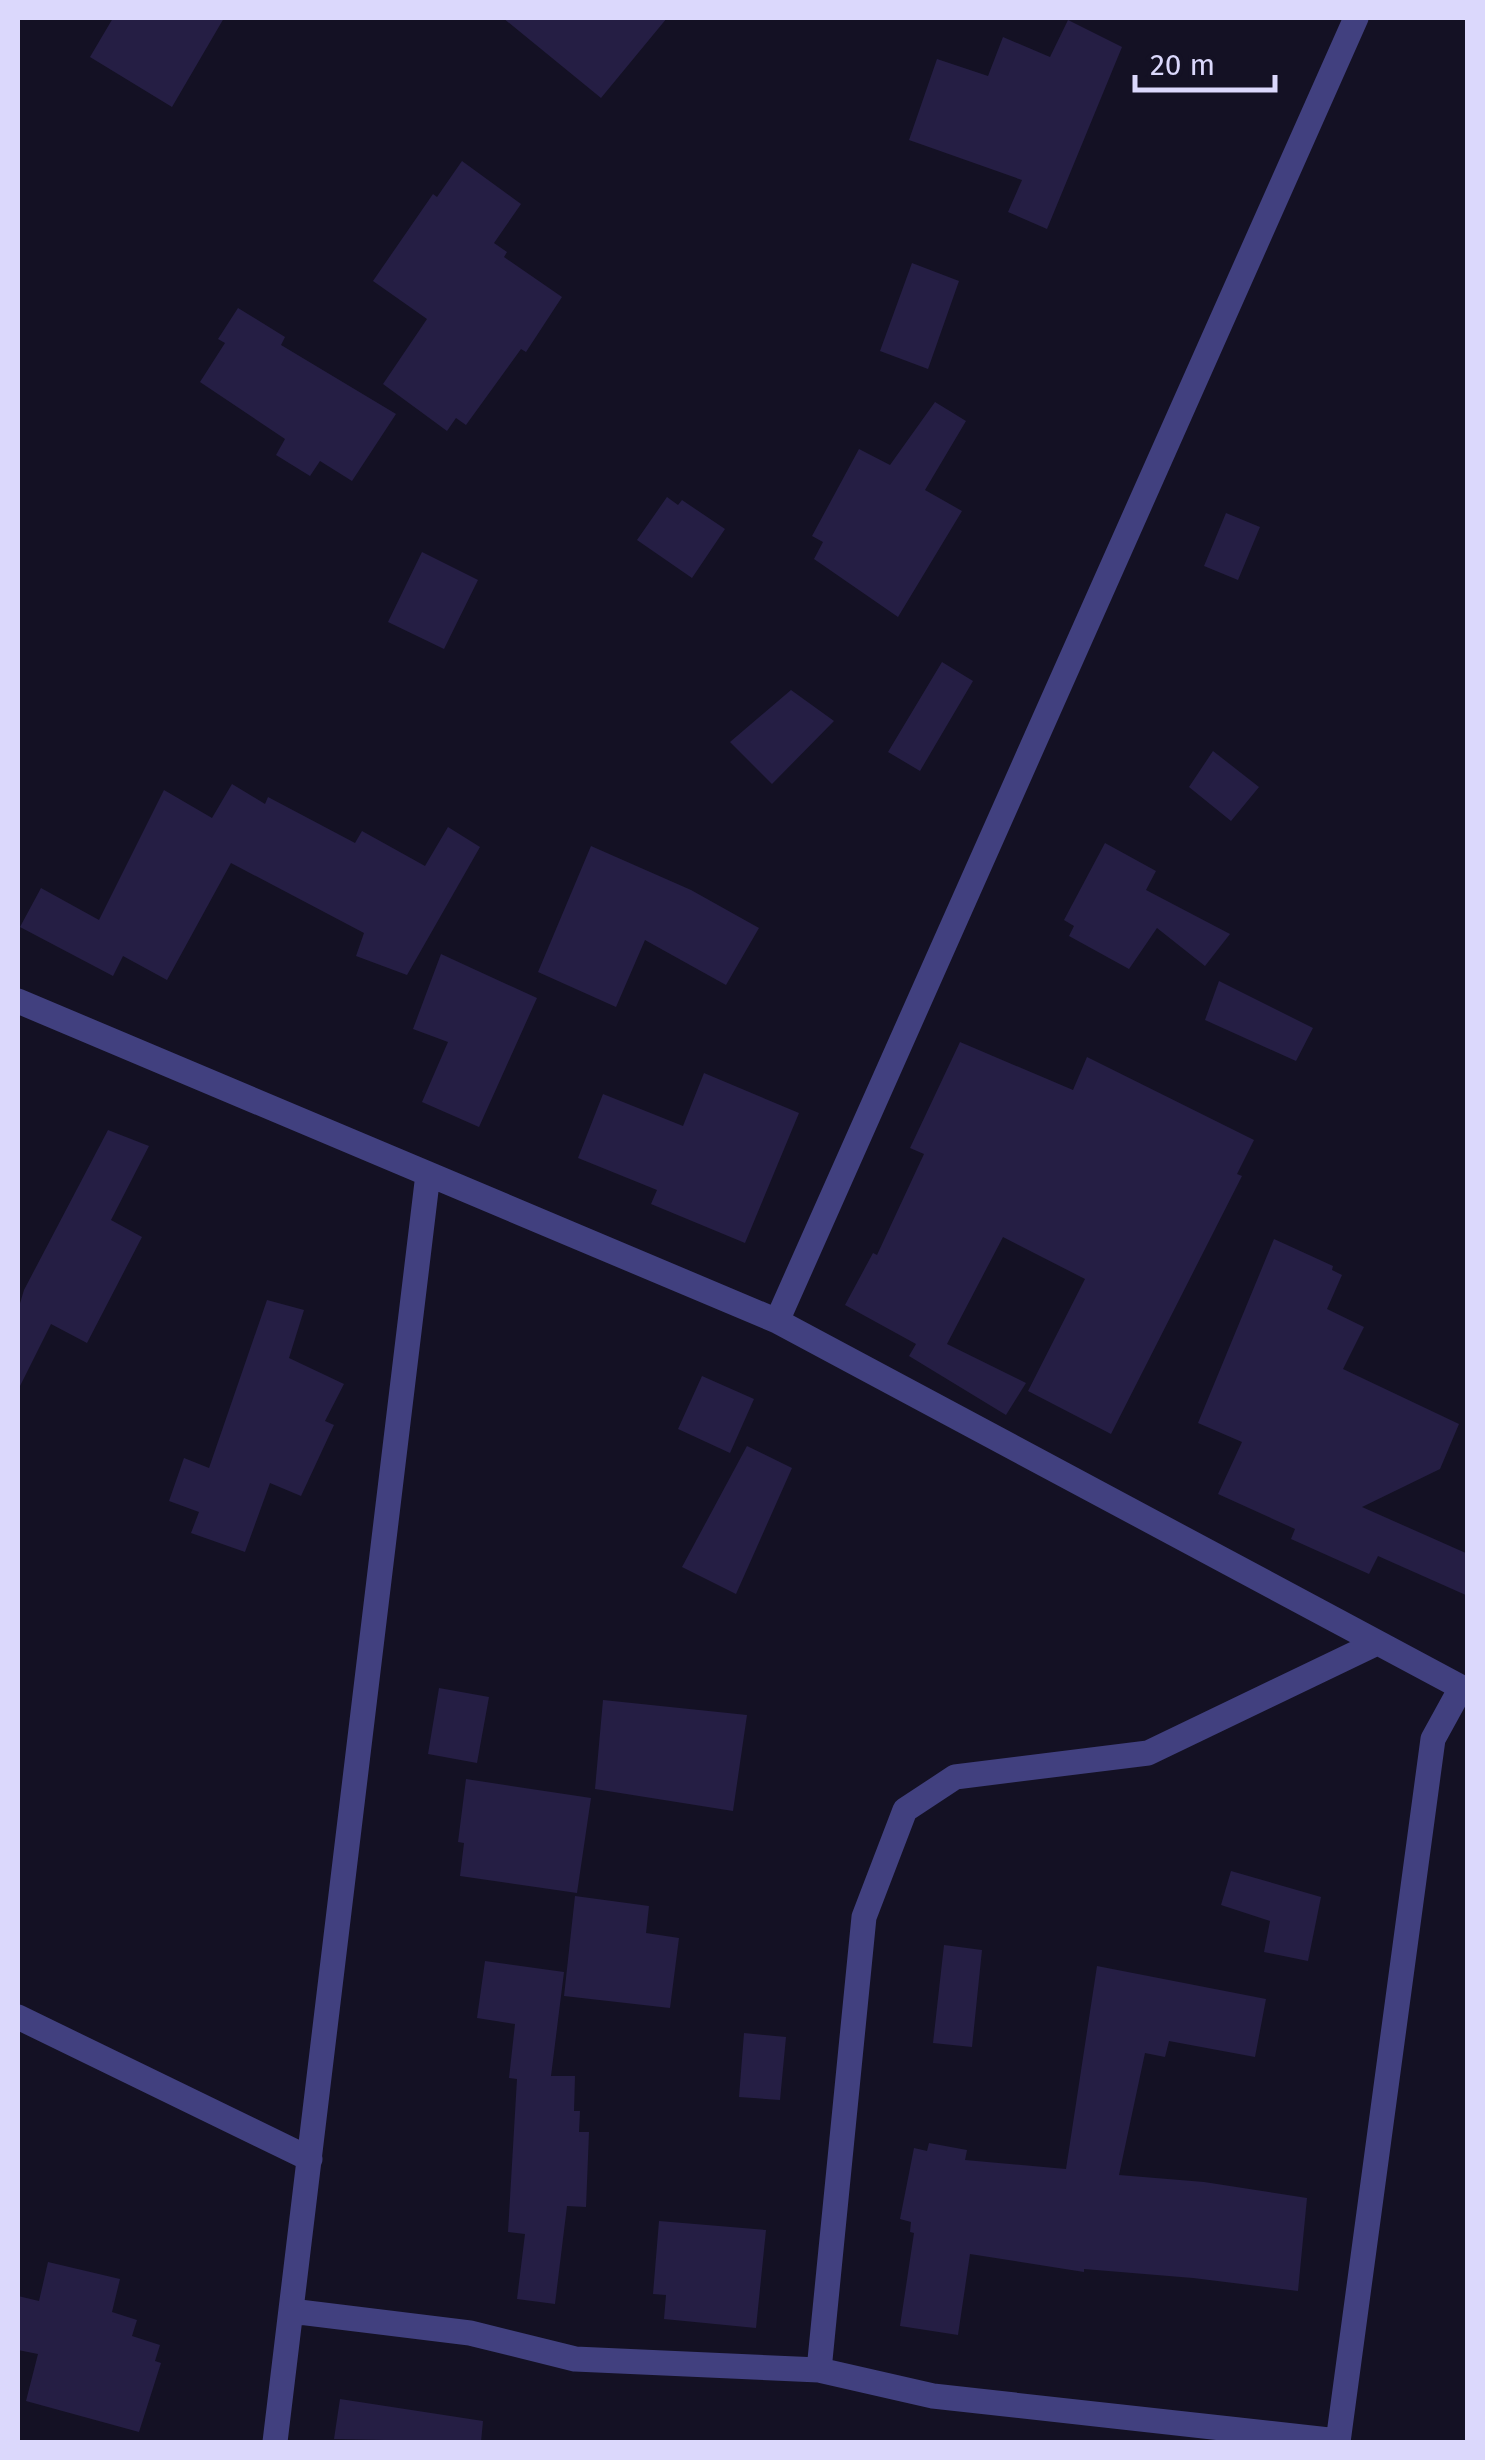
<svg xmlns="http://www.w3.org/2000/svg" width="1485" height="2460" font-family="'Fira Sans',sans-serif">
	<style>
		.building { fill: #251e44 }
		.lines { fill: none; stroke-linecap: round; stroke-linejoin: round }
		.minor { stroke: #41407f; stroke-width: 25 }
	</style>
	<rect width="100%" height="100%" fill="#141124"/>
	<!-- building -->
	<path class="building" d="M113,18H224L172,107L90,57Z
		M503,18H667L601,98Z
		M1068,20L1122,47L1047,229L1008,212L1022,180L909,140L937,59L988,76L1003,37L1050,57Z
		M462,161L521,204L494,243L507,252L504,257L562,297L526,352L521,349L466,425L456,418L447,431L383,384L427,319L373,281L433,194L437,197Z
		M912,263L959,281L928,369L880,351Z
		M238,308L285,337L281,345L396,414L352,481L320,461L310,476L276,455L285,439L200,382L225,343L218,339Z
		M935,402L966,421L925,490L962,511L898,617L814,559L823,542L812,536L859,449L890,465Z
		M667,497L678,505L682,500L725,529L692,578L637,540Z
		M1226,513L1260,527L1238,580L1204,566Z
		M422,552L478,580L444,649L388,622Z
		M942,662L973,681L920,771L888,752Z
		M791,690L834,721L772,784L730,742Z
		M1213,751L1259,787L1231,821L1189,787Z
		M232,784L265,804L268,797L355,843L362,831L425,866L448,827L480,847L407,975L356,956L364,933L231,863L167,980L123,956L113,976L20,927L41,888L99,920L164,790L212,818Z
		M1105,843L1156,871L1146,890L1230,934L1205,966L1157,928L1129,969L1069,936L1074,926L1064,920Z
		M591,846L691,890L759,928L726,985L645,940L616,1007L538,972Z
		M441,954L537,998L479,1127L422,1102L448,1042L413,1029Z
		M1219,981L1313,1028L1296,1061L1205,1020Z
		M960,1042L1073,1090L1087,1057L1254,1140L1237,1174L1242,1176L1111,1434L1028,1391L1085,1279L1003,1237L947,1344L1026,1383L1006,1415L909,1356L916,1344L845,1305L873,1253L877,1255L924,1154L910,1148Z
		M704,1073L799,1113L745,1243L651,1204L657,1190L578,1158L603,1094L683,1126Z
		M108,1130L149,1146L111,1220L142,1237L87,1343L51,1324L18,1390V1310L24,1290Z
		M1274,1239L1333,1266L1332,1270L1342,1275L1327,1309L1364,1327L1343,1369L1459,1424L1440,1469L1362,1507L1468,1554V1596L1378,1556L1369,1574L1291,1539L1295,1529L1218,1494L1242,1442L1198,1423Z
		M267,1300L304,1310L289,1358L344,1384L325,1421L334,1425L301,1496L270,1483L245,1552L191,1533L199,1512L169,1501L184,1458L209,1468Z
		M702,1376L754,1399L730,1453L678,1429Z
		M747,1446L792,1468L736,1594L682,1567Z
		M439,1688L489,1697L477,1763L428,1754Z
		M603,1700L747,1715L733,1811L595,1789Z
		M466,1779L591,1798L577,1893L460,1876L464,1843L458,1842Z
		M1231,1871L1321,1897L1308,1961L1264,1952L1270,1921L1221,1905Z
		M575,1896L649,1906L646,1933L679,1938L670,2008L564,1996Z
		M944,1945L982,1950L972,2047L933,2043Z
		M485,1961L564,1972L551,2076H575L574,2111H580L579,2132H589L586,2207L567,2206L555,2304L517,2299L525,2234L508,2232L517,2079L509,2078L515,2024L477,2018Z
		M1097,1966L1266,1999L1255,2057L1169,2041L1165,2057L1145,2053L1119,2175L1204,2182L1307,2198L1298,2291L1193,2278L1084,2269V2272L970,2254L958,2335L900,2326L914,2233L910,2232L911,2222L900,2219L914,2148L927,2151L929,2143L967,2150L965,2160L1066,2169Z
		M744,2033L786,2037L780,2100L739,2097Z
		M659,2221L766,2230L756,2328L664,2319L666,2295L653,2294Z
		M48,2262L120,2279L112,2312L137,2320L132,2336L160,2345L155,2361L161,2363L139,2432L26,2401L38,2354L18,2350V2296L39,2301Z
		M340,2399L483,2421L481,2442L334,2439Z"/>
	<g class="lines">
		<!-- minor -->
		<path class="minor" d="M18,1001L777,1321L1468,1691
			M777,1321L1356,18
			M18,2017L310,2159
			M291,2311L470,2333L575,2359L819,2370L933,2396L1338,2441
			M819,2370L864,1917L905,1810L955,1777L1148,1753L1377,1643
			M275,2442L428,1174
			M1338,2442L1433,1739L1461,1688"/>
	</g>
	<!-- border -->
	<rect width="1485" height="2460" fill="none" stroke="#dbd8fc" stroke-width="40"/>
	<!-- scale -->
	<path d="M1135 75v15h140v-15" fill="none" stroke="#dbd8fc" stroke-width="5"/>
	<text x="1150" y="75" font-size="30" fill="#dbd8fc" stroke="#141124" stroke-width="8" paint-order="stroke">20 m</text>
</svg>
